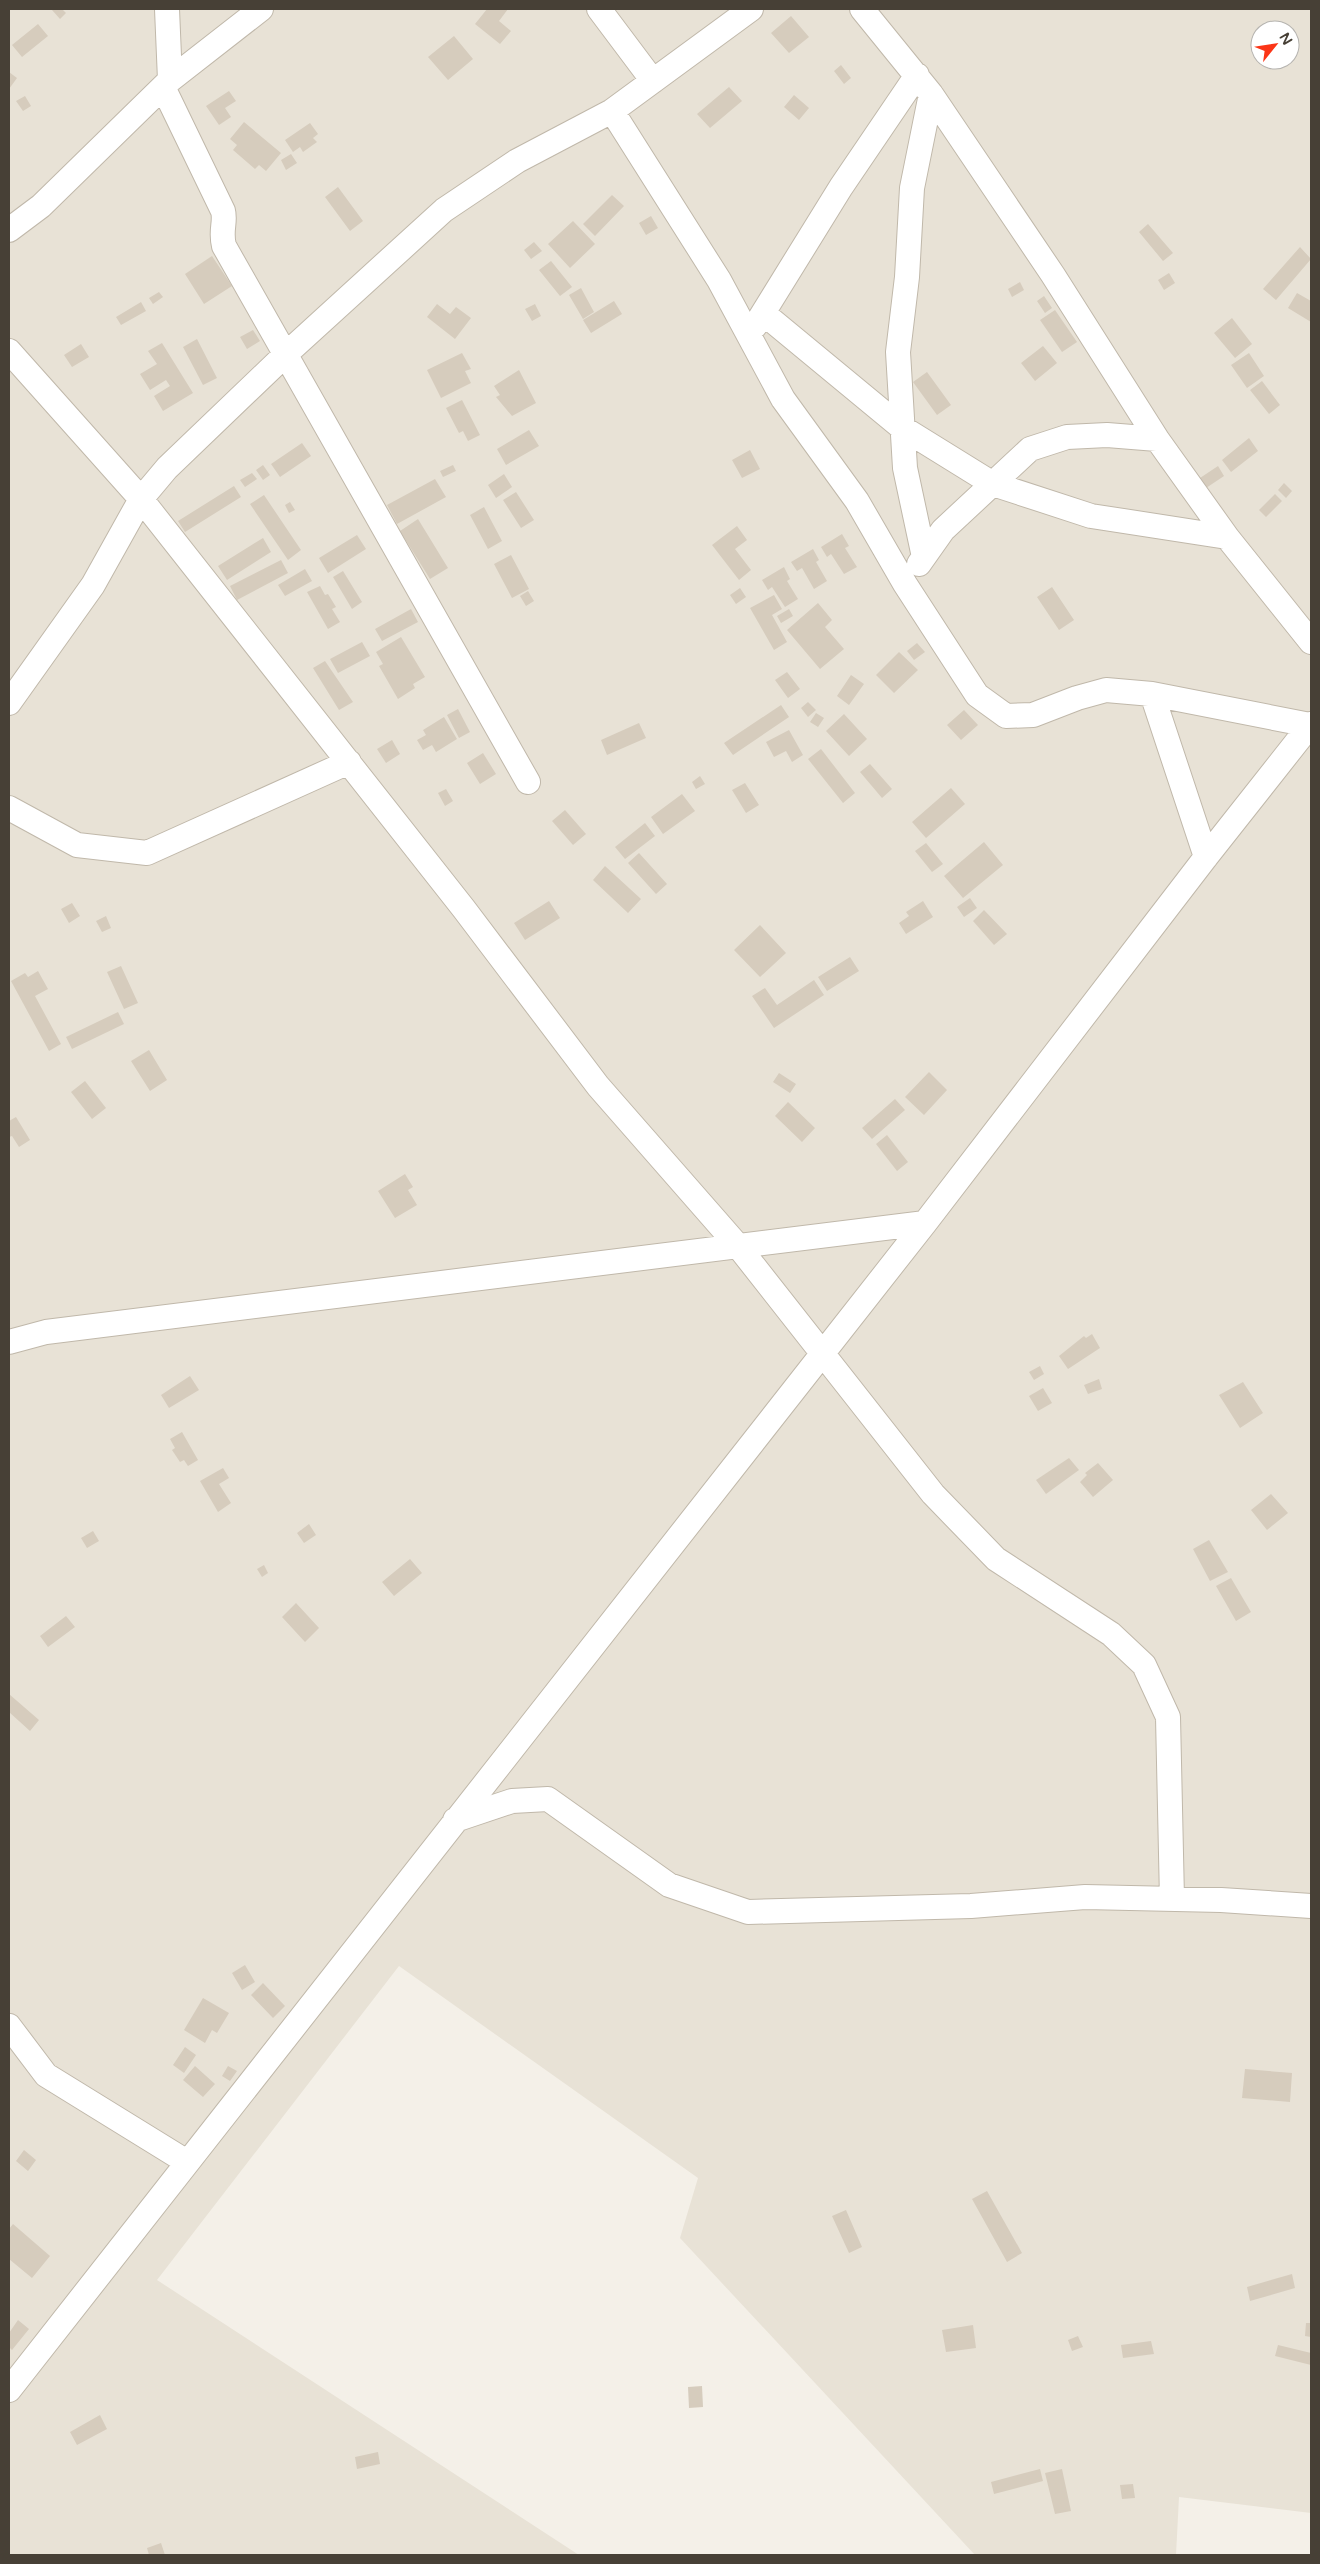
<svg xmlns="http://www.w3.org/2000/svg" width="1320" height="2564" font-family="'Varela Round',sans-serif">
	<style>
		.residential { fill: #e8e2d6; fill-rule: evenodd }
		.building { fill: #d6ccbd }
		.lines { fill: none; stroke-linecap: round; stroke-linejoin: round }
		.street-casing { stroke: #c0b8aa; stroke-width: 26 }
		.street { stroke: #fff; stroke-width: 24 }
	</style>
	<rect width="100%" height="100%" fill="#f4f0e8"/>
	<!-- residential -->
	<path class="residential" d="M9,9H1311V2513L1179,2497L1176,2555H975L680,2238L698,2178L399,1966L157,2280L579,2555H9ZM1260,30H1290V60H1260Z"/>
	<!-- building -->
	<path class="building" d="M53,9H62L66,13L60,19L52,10Z
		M487,9H508L499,21L511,31L500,44L475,24Z
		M791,16L809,37L789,53L771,33Z
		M38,24L48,36L22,57L12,45Z
		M454,36L473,59L448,80L428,57Z
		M841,65L851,78L844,84L834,71Z
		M9,72L17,78L9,89Z
		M729,87L742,101L710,128L697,114Z
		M229,91L236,101L225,108L231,117L219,125L206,106Z
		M794,95L809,108L799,120L784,107Z
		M25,96L31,106L23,111L16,101Z
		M244,122L281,153L266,171L259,165L255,169L233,150L237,145L230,139Z
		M310,123L318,134L313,138L317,142L303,152L300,147L293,152L285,140Z
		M291,154L297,163L286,170L281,160Z
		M338,187L363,221L350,231L325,197Z
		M612,195L624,206L595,236L583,224Z
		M651,216L658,228L646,235L639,223Z
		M573,221L595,244L570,268L548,244Z
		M1148,224L1173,253L1163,261L1139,232Z
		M534,242L542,251L531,259L524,250Z
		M1300,247L1311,259L1276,300L1263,289Z
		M212,256L232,286L204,304L185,274Z
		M551,261L572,287L560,296L539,270Z
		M1169,273L1175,283L1164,290L1158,280Z
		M1020,282L1024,290L1012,297L1008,289Z
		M581,288L594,312L583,319L569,295Z
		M159,292L163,297L153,304L149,298Z
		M1297,293L1311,301V322L1288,308Z
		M1044,296L1052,308L1045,313L1037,301Z
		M614,301L622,314L591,333L583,320Z
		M141,302L146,311L121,325L116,317Z
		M437,304L450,314L456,307L471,318L455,339L427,317Z
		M535,304L541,316L532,321L525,309Z
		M1055,310L1077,342L1062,352L1040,320Z
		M1232,318L1252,344L1235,358L1214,333Z
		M253,330L260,341L247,349L240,337Z
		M197,339L217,378L203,385L183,347Z
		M162,343L193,393L163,411L154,396L170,386L166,380L150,390L140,374L157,364L148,351Z
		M81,344L89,357L72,367L64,355Z
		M1043,346L1057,363L1035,381L1021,363Z
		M462,353L471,369L465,371L471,383L441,398L427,370Z
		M1249,353L1264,376L1247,388L1231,365Z
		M519,370L536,403L512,416L496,397L500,395L494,386Z
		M927,372L951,405L937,415L913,382Z
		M1262,381L1280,405L1269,414L1250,390Z
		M462,400L480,435L468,441L463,431L459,433L446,408Z
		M529,430L539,446L506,465L497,449Z
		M1249,438L1258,451L1231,472L1222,460Z
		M302,443L311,456L280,477L271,464Z
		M750,450L760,469L742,478L732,460Z
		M263,465L270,475L263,480L256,470Z
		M453,465L456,471L443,477L440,471Z
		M1218,466L1224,476L1206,488L1200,478Z
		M252,473L257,479L245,487L240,480Z
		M504,474L512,487L496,498L488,485Z
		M435,479L446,497L397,524L387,505Z
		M1284,483L1292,491L1286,498L1278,490Z
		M234,486L241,497L185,532L178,521Z
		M516,492L534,520L521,528L503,500Z
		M1275,494L1282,501L1266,517L1259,510Z
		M264,495L301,550L288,560L250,504Z
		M290,502L295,510L289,513L285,505Z
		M484,507L502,541L488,549L470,515Z
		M418,519L448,568L430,579L400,531Z
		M737,526L747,540L735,549L751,570L739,580L712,545Z
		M842,534L849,546L845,548L857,567L844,574L831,554L827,557L821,547Z
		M357,535L366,549L328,573L319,558Z
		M263,538L271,552L227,580L218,566Z
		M813,549L819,560L816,562L827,581L814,589L802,568L797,571L791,562Z
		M511,555L529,589L512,598L494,564Z
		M281,560L288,573L237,600L230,586Z
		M784,567L790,579L787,581L798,599L785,607L772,587L768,590L762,580Z
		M305,569L312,581L285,596L278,585Z
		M343,571L362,602L352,609L333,577Z
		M320,586L325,595L328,594L336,607L332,609L340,622L328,629L307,592Z
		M1052,587L1074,620L1059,630L1037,597Z
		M740,588L746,597L736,604L730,595Z
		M528,591L534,601L526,606L520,596Z
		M774,595L782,609L772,615L787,642L774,650L750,608Z
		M818,603L832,620L825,627L844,649L820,669L787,630Z
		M411,609L418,622L382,641L375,629Z
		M789,609L793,616L781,623L777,616Z
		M401,637L425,677L413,684L415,688L398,699L379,666L383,664L376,652Z
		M362,642L370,656L338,673L330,659Z
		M917,643L925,652L914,660L907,651Z
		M899,652L918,670L894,693L876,675Z
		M325,661L353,702L339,710L313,668Z
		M787,672L800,689L788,698L775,680Z
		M851,675L864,684L849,705L837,696Z
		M808,702L816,710L808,717L801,708Z
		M781,705L789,717L733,755L724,743Z
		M458,709L470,732L459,738L447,715Z
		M964,710L978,725L961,740L947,725Z
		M816,713L824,718L818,727L810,722Z
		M844,714L867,739L849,756L826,731Z
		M444,717L457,739L436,752L432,745L423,750L417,740L426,735L423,730Z
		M639,723L646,738L607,755L601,740Z
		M789,730L803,755L792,762L786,751L774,757L766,742Z
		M392,740L400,754L386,763L377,749Z
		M821,749L855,793L843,803L808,759Z
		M483,753L496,774L480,784L467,763Z
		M870,764L892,789L882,798L860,772Z
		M700,776L705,784L696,789L692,782Z
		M745,783L759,805L746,813L732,790Z
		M951,788L965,804L926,838L912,822Z
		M446,789L453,801L445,806L438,793Z
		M682,794L695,811L663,834L651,817Z
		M565,810L586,834L573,845L552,821Z
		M645,823L655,836L625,859L615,847Z
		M984,842L1003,865L963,898L944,876Z
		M926,843L943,864L932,872L915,851Z
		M639,853L667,884L656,894L628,863Z
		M605,866L641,899L628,913L593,880Z
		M970,898L977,908L964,917L957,907Z
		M549,901L560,918L525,940L514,923Z
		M923,901L933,917L906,934L899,923L909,916L906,912Z
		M72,903L80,916L69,923L61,909Z
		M984,910L1007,934L994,945L973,921Z
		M106,916L111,928L102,932L96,921Z
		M760,925L786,953L760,977L734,950Z
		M850,957L859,971L827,991L818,977Z
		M121,966L138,1003L124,1009L107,972Z
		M38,971L48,989L35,996L61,1044L49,1051L11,981L25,973L28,977Z
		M814,980L824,995L774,1028L752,996L765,988L777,1005Z
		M118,1012L124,1024L72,1049L66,1037Z
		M149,1050L167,1080L150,1091L131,1061Z
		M929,1072L947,1090L924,1115L905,1097Z
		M779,1073L796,1084L790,1093L773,1082Z
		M85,1081L106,1108L92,1119L71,1092Z
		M895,1099L905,1110L872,1139L862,1128Z
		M788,1102L815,1128L802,1142L775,1116Z
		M16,1117L30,1140L19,1147L12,1136L9,1137V1121Z
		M887,1135L908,1162L897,1171L876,1144Z
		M405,1174L413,1187L408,1190L417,1205L395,1218L378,1191Z
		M1092,1334L1100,1348L1068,1369L1059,1356L1084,1336L1086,1338Z
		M1040,1366L1044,1374L1034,1380L1029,1372Z
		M190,1376L199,1390L169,1408L161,1395Z
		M1099,1379L1102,1389L1088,1394L1084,1385Z
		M1243,1382L1263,1413L1240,1428L1219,1395Z
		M1043,1388L1052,1403L1038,1411L1029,1396Z
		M182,1432L198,1460L188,1466L184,1460L180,1462L172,1450L175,1448L170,1439Z
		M1069,1458L1079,1470L1046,1494L1036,1480Z
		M1098,1463L1113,1480L1093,1497L1080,1482L1087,1475L1085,1473Z
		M223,1468L229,1478L219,1484L231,1503L218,1512L200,1481Z
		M1271,1494L1288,1513L1267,1530L1251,1510Z
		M309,1524L316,1535L304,1543L297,1533Z
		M93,1531L99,1541L87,1548L81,1538Z
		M1209,1540L1228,1572L1210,1581L1193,1549Z
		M410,1559L422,1573L394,1596L382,1582Z
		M264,1565L268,1573L262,1577L257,1569Z
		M1231,1578L1251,1612L1236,1621L1216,1586Z
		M296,1603L319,1628L305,1642L282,1617Z
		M66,1616L75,1627L48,1647L40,1636Z
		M9,1694L39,1720L30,1731L9,1712Z
		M245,1965L255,1982L242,1990L232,1973Z
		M263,1983L285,2006L273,2018L251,1995Z
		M203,1998L229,2013L217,2033L212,2030L205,2043L184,2030Z
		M185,2047L196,2055L184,2073L173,2065Z
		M195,2066L215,2084L203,2097L183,2080Z
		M228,2066L237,2071L230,2081L222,2076Z
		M1245,2069L1292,2073L1290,2102L1242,2098Z
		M24,2150L36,2160L28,2171L16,2161Z
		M987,2191L1022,2253L1007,2262L972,2199Z
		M846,2210L862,2247L849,2253L832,2216Z
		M13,2224L50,2256L32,2278L9,2259V2229Z
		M1292,2274L1295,2288L1250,2301L1247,2287Z
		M18,2320L29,2329L12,2350L9,2347V2333Z
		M1306,2323H1311V2337L1305,2336Z
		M973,2325L976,2348L946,2352L942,2330Z
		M1078,2336L1083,2347L1072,2351L1068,2340Z
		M1151,2341L1154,2354L1123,2358L1121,2345Z
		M1278,2345L1311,2353V2365L1275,2356Z
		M702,2386L703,2407L689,2408L688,2387Z
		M100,2415L107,2429L77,2445L70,2432Z
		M378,2452L380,2464L357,2469L355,2457Z
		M1040,2469L1043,2481L994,2494L991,2482Z
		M1062,2469L1071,2511L1055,2514L1045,2473Z
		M1133,2484L1135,2498L1122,2499L1120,2485Z
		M161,2543L165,2555H149L147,2548Z"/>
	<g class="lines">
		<!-- street casing -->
		<g class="street-casing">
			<path id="street" d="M167,9L170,80
				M599,9L653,81
				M862,9L931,94L1053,275L1157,439L1227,537L1311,642
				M163,87L223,211C226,222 220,230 224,246L528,782
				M612,111L719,280L783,399L857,501L905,584L977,695L1006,716L1033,715L1077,698L1106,690L1152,694L1206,857
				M9,230L41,206L170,80L261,9
				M763,313L901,427L993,484L1091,516L1227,537
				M755,326L841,187L917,75
				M9,351L141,499L464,909L598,1086L738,1246L933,1494L996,1559L1111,1634L1144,1665L1168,1717L1172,1899
				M924,557L905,468L898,352L907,277L912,188L931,94
				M919,564L943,530L1030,449L1067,437L1107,435L1157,439
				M1152,694L1310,725
				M9,703L93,585L141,499L167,468L286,354L444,210L517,161L612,111L751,9
				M9,808L77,845L147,853L349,762
				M9,1342L46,1332L925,1223
				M455,1820L512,1801L548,1799L669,1885L748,1912L971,1906L1085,1897L1221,1900L1311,1906
				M9,2026L46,2075L187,2162
				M9,2390L925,1223L1206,857L1311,724"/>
		</g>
		<!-- street -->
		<use href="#street" class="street"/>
	</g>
	<!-- border -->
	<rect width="1320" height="2564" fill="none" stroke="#474036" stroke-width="20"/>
	<!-- north arrow -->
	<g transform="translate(1275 45) rotate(60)"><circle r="24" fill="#ffffff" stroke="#b5b3af"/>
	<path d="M0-4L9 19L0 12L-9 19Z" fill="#fb3517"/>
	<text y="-8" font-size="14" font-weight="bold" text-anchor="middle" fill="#474036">N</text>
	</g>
</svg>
